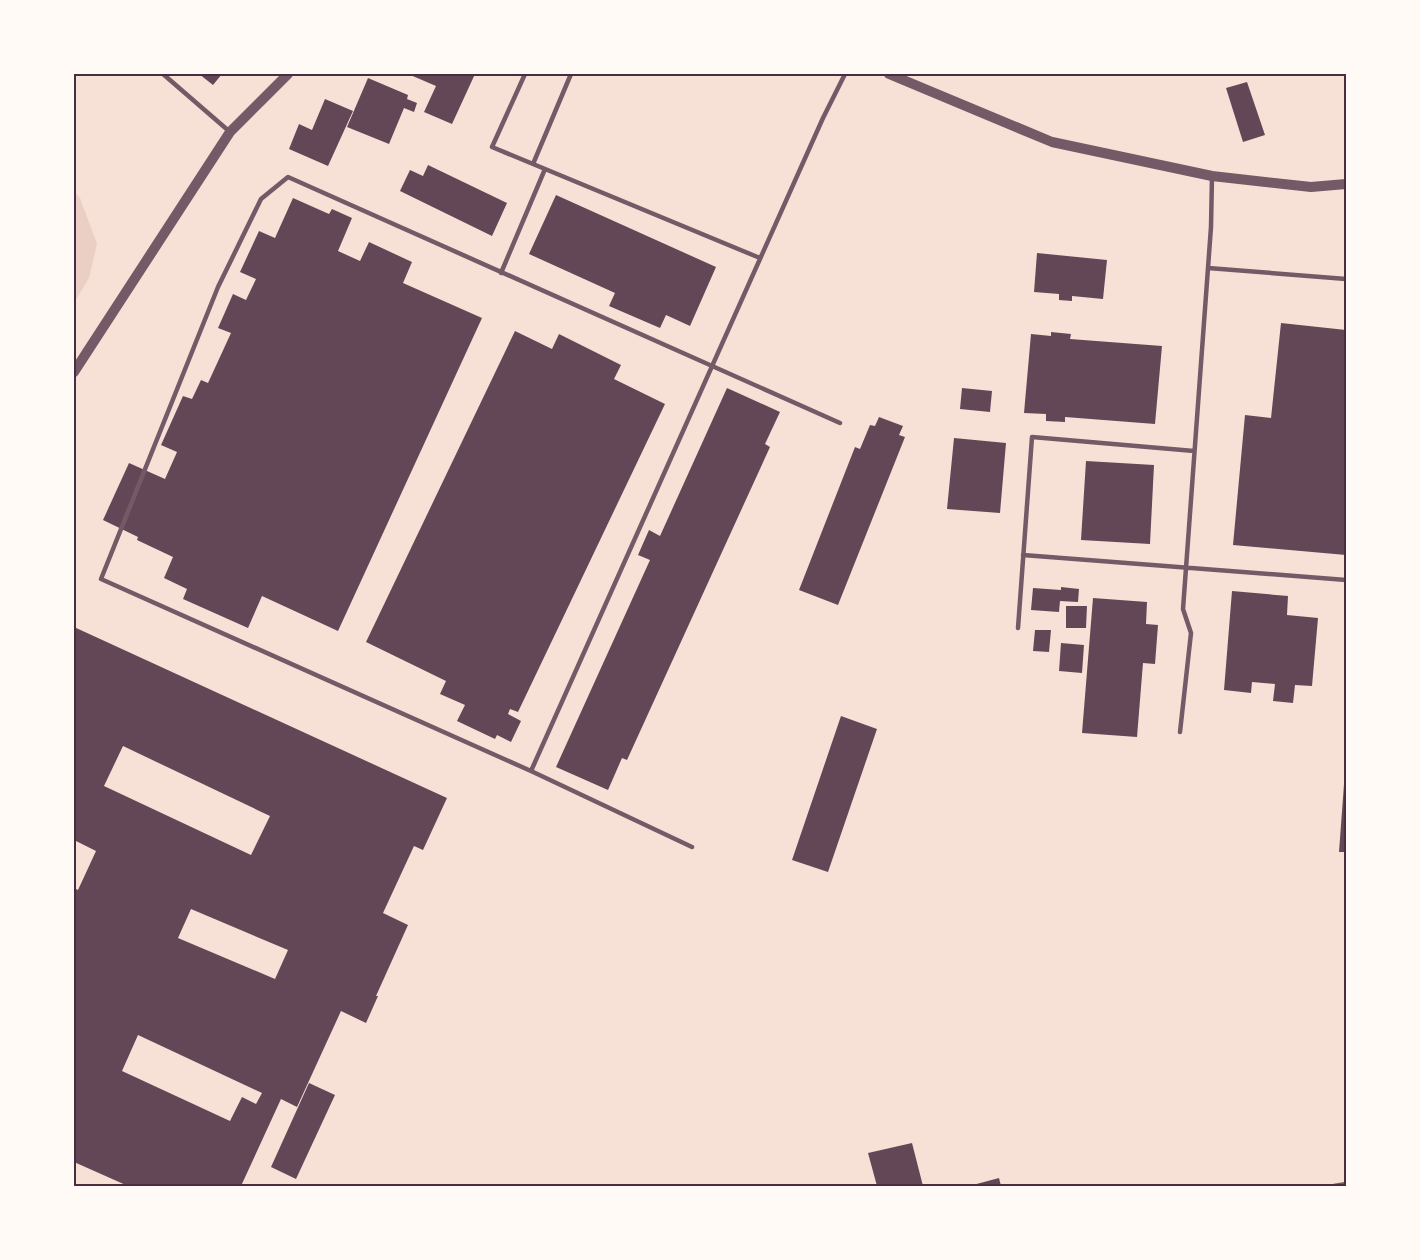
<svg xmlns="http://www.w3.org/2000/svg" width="1420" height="1260" font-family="'Exo 2',sans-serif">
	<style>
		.green { fill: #ebcfc5 }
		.building { fill: #644757; fill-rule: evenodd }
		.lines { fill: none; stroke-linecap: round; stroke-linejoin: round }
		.service { stroke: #755966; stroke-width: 4.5 }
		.tertiary { stroke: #755966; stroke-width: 10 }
		.neatline { fill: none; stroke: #4a2c40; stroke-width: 2 }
	</style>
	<rect width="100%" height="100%" fill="#f7e1d7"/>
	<!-- green -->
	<path class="green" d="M74,191L80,198L97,244L89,278L74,303Z"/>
	<!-- building -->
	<path class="building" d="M199,74H222L213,85Z
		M408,74H475L452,124L424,112L436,86Z
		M368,78L408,95L407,99L417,103L414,112L404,108L389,144L347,127Z
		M1247,82L1265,135L1243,142L1226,88Z
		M325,99L353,111L328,166L289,149L299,124L312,130Z
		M428,165L507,203L492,236L400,191L410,170L423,176Z
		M556,195L716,267L690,326L666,315L660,328L609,306L615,293L529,254Z
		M293,198L329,214L332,209L352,218L338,251L360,261L369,242L412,262L403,283L482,318L338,631L262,596L248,628L183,599L187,589L164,578L173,557L137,540L138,537L103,520L129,463L165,479L177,452L161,445L183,396L192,399L201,380L208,383L231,333L218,328L233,294L246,300L256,279L240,272L259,231L275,238Z
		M1037,253L1107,260L1103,299L1072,296V301L1059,300V294L1034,292Z
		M1281,323L1346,330V555L1233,545L1245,415L1271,418Z
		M515,331L552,349L559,334L621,365L614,379L665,404L518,712L510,709L508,714L521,721L511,742L497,735L495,739L457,721L465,705L440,694L446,681L366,642Z
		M1051,332L1071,334L1070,339L1162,346L1155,424L1065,417V422L1046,421V414L1024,413L1031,334L1051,336Z
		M727,388L780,412L765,444L770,447L627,760L622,758L608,790L556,767L650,560L638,555L649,530L660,536Z
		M962,388L992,391L990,412L960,409Z
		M879,417L903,426L899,435L905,437L838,605L799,590L855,447L860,449L870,425L875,426Z
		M954,438L1006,443L1000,513L947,509Z
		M1086,461L1154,465L1150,544L1081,540Z
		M1061,587L1079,589L1078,602L1060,601L1059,612L1031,610L1033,588L1061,590Z
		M1232,591L1288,596L1287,615L1318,618L1312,686L1295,685L1293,703L1273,701L1275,684L1252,682L1251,693L1224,690Z
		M1093,598L1147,602L1146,624L1158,625L1155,664L1143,663L1137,737L1082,733Z
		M1066,606H1087L1086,628H1066Z
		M74,627L447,798L423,850L414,846L383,913L408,925L376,996H378L366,1023L341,1011L297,1107L281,1099L241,1186H128L74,1162V888L78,890L96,851L74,840ZM123,746L270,816L251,855L104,786ZM191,909L288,950L275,979L178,938ZM138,1035L262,1093L256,1104L242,1097L230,1121L122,1071Z
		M1035,630H1051L1049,652L1033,651Z
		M1061,643L1084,645L1082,673L1059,671Z
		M841,716L877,729L828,872L792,860Z
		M1344,784H1346V852H1339Z
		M309,1083L335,1095L296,1179L271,1167Z
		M912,1143L923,1186H877L868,1153Z
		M999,1178L1001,1186H969Z"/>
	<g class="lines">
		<!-- service -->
		<path class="service" d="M163,74L230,132
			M525,74L492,147L760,258
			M533,164L571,74
			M1208,268L1346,279
			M501,273L545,169
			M1023,555L1346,580
			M1018,628L1032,437L1194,451
			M1180,732L1191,633L1183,609L1211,227L1212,176
			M531,771L823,118L845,74
			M692,847L531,771L101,579L218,287L261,199L288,177L840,423
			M1334,1186L1346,1184"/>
		<!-- tertiary -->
		<path class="tertiary" d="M889,74L1052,142L1212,176L1311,187L1346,184
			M74,372L230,132L288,74"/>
	</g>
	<!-- border -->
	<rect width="1420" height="1260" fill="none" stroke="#fffaf5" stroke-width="150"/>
	<rect x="75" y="75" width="1270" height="1110" class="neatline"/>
</svg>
